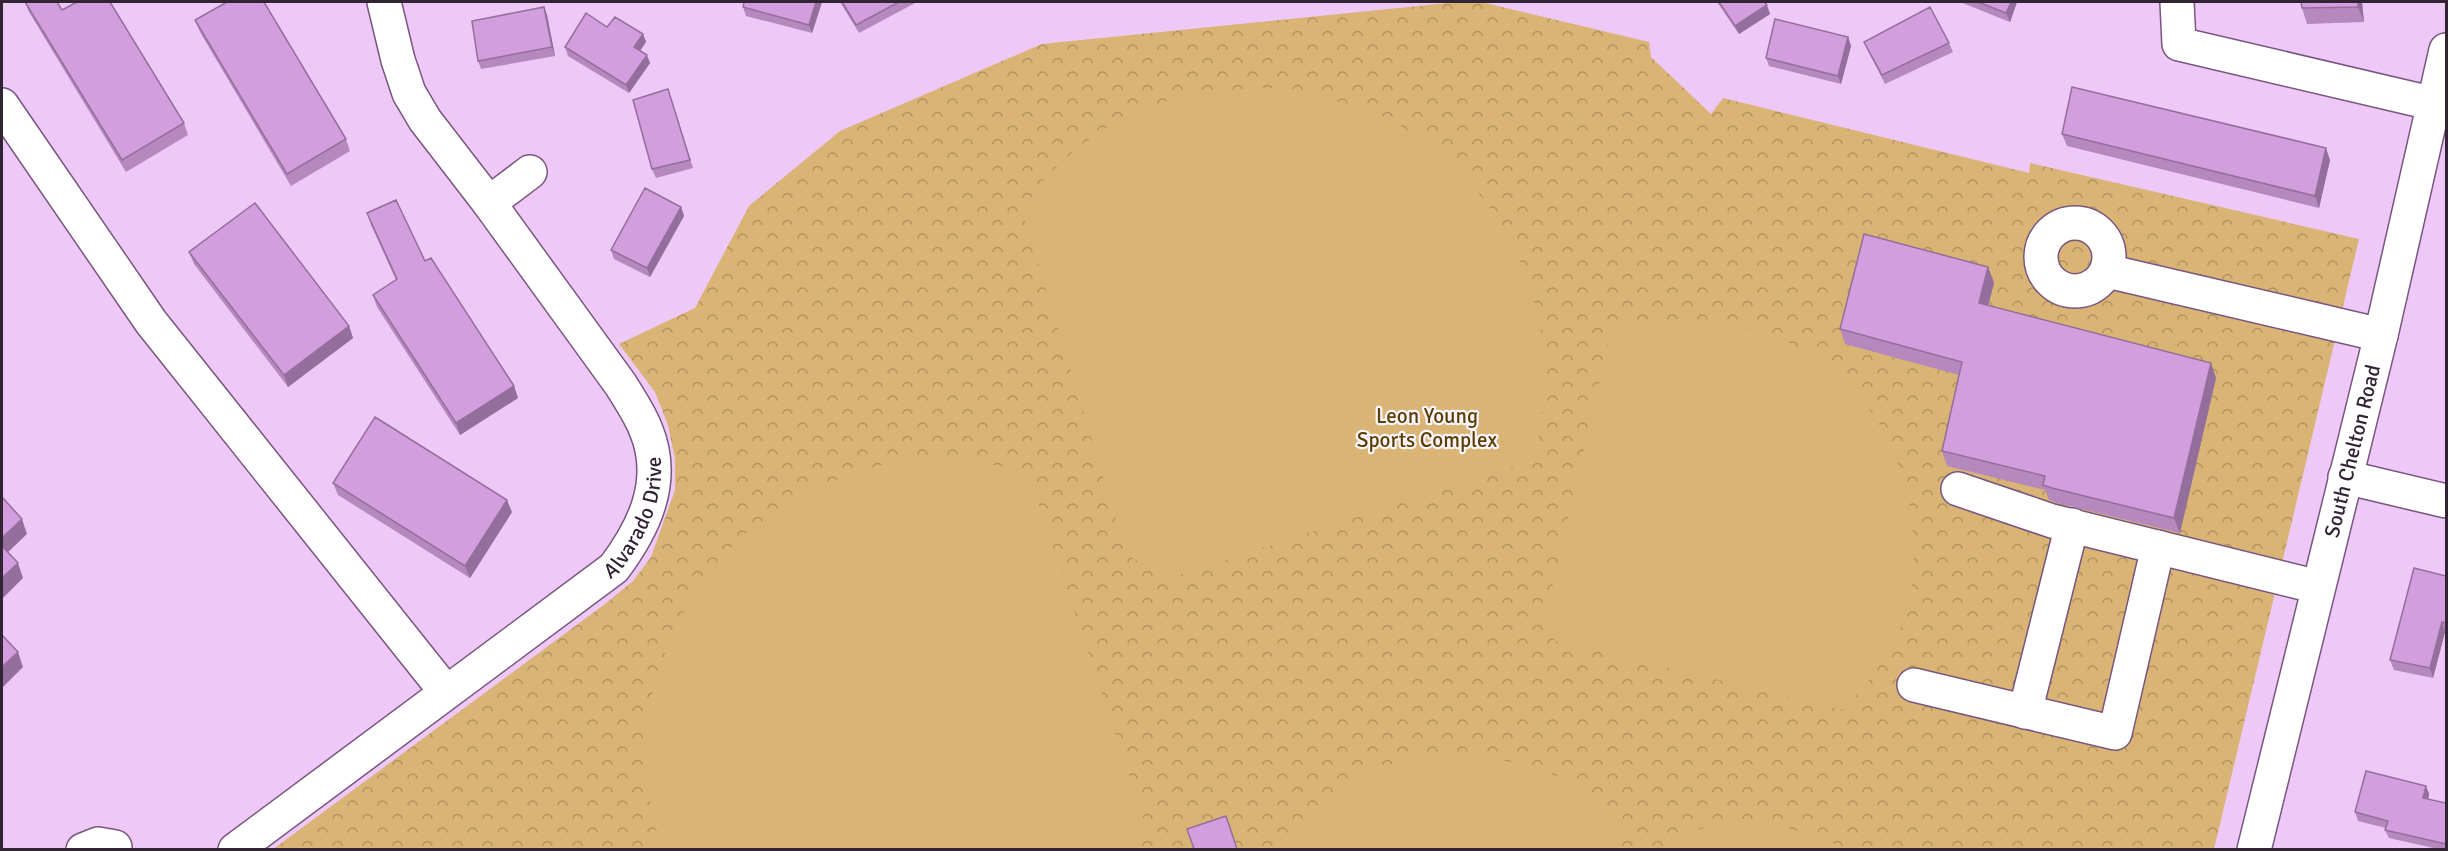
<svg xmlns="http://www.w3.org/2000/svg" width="2448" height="851" font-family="Signika,sans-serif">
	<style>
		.forest { fill: url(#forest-crowns) }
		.pitch { fill: #d9b474 }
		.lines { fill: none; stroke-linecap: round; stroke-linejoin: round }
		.minor-casing { stroke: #78567f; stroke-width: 36 }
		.major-casing { stroke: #78567f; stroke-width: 36 }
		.minor { stroke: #fff; stroke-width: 33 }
		.major { stroke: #fff; stroke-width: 33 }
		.wall { fill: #b588be }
		.shaded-wall { fill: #946f9b }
		.building { fill: #d39edd; stroke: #946f9b; stroke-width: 1.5 }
		.labels { text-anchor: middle; stroke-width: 4.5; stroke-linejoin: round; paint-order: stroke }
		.park-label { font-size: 21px; fill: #5a3e00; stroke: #fdf5fe }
		.street-label { font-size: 21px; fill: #322435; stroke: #fdf5fe }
	</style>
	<defs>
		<pattern id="forest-crowns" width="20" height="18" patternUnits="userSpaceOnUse" patternTransform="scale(1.5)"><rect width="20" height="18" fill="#d9b474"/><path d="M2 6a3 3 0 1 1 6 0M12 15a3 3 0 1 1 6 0" fill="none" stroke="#b19260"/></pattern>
	</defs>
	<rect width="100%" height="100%" fill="#eec8f6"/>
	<!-- forest -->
	<path class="forest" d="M1458,2H1481L1649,42L1651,57L1711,114L1723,98L2029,173L2030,163L2359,239L2214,849L272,850L605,604L633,581L651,557L675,490V459L668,425L655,392L619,344L695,308L749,206L840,131L1042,44Z"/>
	<!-- pitch -->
	<path class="pitch" d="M1239,89C1256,89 1276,86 1293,89C1306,91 1320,97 1332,100C1352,106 1375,111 1392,121C1476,168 1529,247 1543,342C1548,381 1541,421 1535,459L1168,579L1127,555L1022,211L1047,175L1082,144L1128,115L1177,98Z
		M1694,319C1721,323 1748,326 1774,336C1852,367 1900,434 1911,516C1917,555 1915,595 1899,632C1886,662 1864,686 1844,710L1555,641L1547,631L1544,622L1612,329L1648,320Z
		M952,458L1011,468L1029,475L1145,823L1135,849H661C655,826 649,802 646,778C637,708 672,615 717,562C743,532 780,507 816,490C842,477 873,465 902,461C919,458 936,459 952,458Z
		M1449,755C1492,757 1534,763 1573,784C1592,793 1606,807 1623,817L1616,849H1283C1309,807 1359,772 1407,760C1420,756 1435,756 1449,755Z
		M1744,821L1782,826L1850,849H1678L1681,837C1702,827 1721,822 1744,821Z"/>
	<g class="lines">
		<!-- minor casing -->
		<g class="minor-casing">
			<g id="minor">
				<path d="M2177,2L2179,44L2435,104"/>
				<path d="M2,105L151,322L446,692"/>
				<path d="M489,203L530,172"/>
				<circle cx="2075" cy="257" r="34"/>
				<path d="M2107,271L2381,335"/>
				<path d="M2345,477L2446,501"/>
				<path d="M1958,489L2052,521L2318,587"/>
				<path d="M1914,685L2115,733L2158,547"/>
				<path d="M2025,712L2072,525"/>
				<path d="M83,850L98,844L115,847"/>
				<path id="s1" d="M235,850L614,568C644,528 667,481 646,430C640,414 630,400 621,385L489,203L425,120L409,93L398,60L384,2"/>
			</g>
		</g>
		<!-- major casing -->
		<g class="major-casing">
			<g id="major">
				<path id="s2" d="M2254,850L2381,335L2446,50"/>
			</g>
		</g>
		<!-- minor -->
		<use href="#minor" class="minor"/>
		<!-- major -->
		<use href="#major" class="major"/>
	</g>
	<!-- wall -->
	<path class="wall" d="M25,2L62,10L184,123L188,135L126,172L29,12Z
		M744,2H822L812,33L746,16L743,7Z
		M840,2H917L859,33Z
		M980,2H1027V3H981Z
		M1717,2H1764L1770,14L1739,34Z
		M1960,2H2017L2010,22Z
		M2362,2L2364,22L2307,24L2302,8Z
		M544,7L547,15L555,56L481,69L478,61Z
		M195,20L346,139L350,151L291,186L200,32Z
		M607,27L643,34L646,42L640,51L650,63L629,93L568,56L565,47Z
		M1848,37L1851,46L1841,84L1769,66L1766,58Z
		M1864,42L1949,43L1953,52L1885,84L1868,51Z
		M671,98L693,168L656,178L652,169Z
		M2062,134L2330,160L2319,208L2067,146Z
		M681,207L684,216L650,277L614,259L611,250Z
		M367,213L425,261L514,386L518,398L460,435L377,307L373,295L396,280L371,225Z
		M189,252L349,326L353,338L288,387L194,264Z
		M1988,267L1994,283L1988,305L2216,378L2180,533L2057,503L2049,500L2045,490L1947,466L1942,451L1959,375L1845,344L1840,329Z
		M333,483L512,512L470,578L338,495Z
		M2446,576V632H2445L2433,678L2394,670L2390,660Z
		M2426,786L2429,794L2428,799L2446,803V849H2438L2389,838L2385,830L2386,828L2358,821L2355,812Z"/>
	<!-- shaded-wall -->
	<path class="shaded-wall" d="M816,2H822L812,33L809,25Z
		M2011,2H2017L2010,22L2006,13Z
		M2358,2H2362L2364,22L2358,7Z
		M1767,5L1770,14L1739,34L1735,26Z
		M544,7L547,15L555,56L552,47Z
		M643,34L646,42L637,55L634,47Z
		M1848,37L1851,46L1841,84L1838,76Z
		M647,55L650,63L629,93L626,85Z
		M2326,148L2330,160L2319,208L2315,196Z
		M681,207L684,216L650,277L647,268Z
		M1988,267L1994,283L1985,318L1979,303Z
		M349,326L353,338L288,387L284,375Z
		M2211,363L2216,378L2180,533L2174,518Z
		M514,386L518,398L460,435L456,423Z
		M507,500L512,512L470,578L465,566Z
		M22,519L27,534L3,557L2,553V538Z
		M18,563L23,578L2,599V578Z
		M2442,622L2445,632L2433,678L2430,668Z
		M18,652L23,667L2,688V667Z
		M2426,786L2429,794L2427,806L2423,798Z"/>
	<!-- building -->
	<path class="building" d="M25,2H57L62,10L77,2H110L184,123L122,160Z
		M227,2H264L346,139L287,174L195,20Z
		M744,2H816L809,25L743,7Z
		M842,2H899L856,25Z
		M1719,2H1764L1767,5L1735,26Z
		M1978,2H2011L2006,13Z
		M2301,2H2358V7L2302,8Z
		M544,7L552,47L478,61L472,21Z
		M1930,7L1949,43L1882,75L1864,42Z
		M586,13L607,27L615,17L643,34L634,47L647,55L626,85L565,47Z
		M1775,19L1848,37L1838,76L1766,58Z
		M2072,87L2326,148L2315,196L2062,134Z
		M668,89L690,160L652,169L633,100Z
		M645,188L681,207L647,268L611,250Z
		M396,200L425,261L431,258L514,386L456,423L373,295L397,279L367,213Z
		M255,203L349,326L284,375L189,252Z
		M1864,234L1988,267L1979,303L2211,363L2174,518L2052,488L2043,485L2045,476L1942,451L1962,362L1840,329Z
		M375,417L507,500L465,566L333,483Z
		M2,497L22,519L2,538Z
		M2,546L18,563L2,578Z
		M2414,568L2446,576V623L2442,622L2430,668L2390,660Z
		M2,635L18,652L2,667Z
		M2366,771L2426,786L2423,798L2446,803V844L2385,830L2388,821L2355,812Z
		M1226,816L1237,849H1194L1187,829Z"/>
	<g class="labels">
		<!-- park labels -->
		<g class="park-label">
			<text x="1427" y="423">Leon Young<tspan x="1427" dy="24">Sports Complex</tspan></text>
		</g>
		<!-- street labels -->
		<g class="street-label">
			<text dy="7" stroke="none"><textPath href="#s2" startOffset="411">South Chelton Road</textPath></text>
			<text dy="7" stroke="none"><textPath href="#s1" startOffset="528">Alvarado Drive</textPath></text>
		</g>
	</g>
	<!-- border -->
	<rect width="2448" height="851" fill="none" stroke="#322435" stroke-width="6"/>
</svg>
